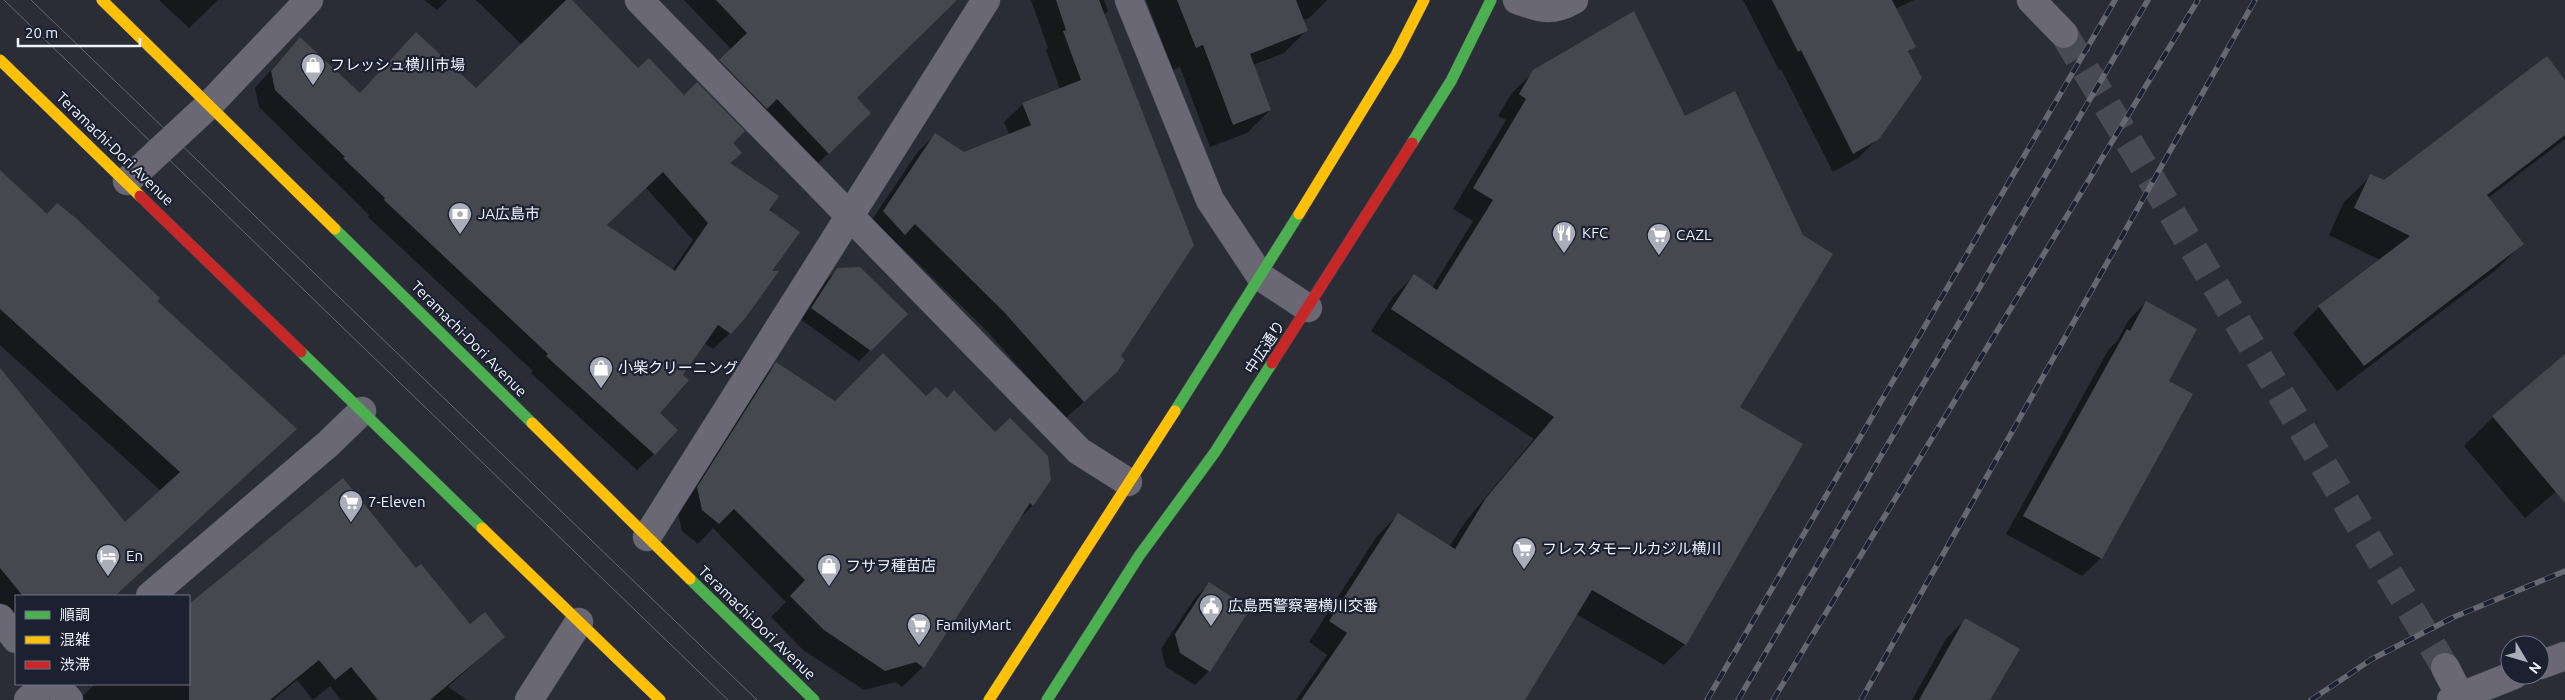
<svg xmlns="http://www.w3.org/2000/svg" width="2565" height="700" font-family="Ubuntu,'Noto Sans JP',sans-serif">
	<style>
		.shadow { fill: #0007; fill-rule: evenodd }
		.building { fill: #45494f; fill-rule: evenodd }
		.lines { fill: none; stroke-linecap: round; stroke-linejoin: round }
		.street-tunnel { stroke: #484b54; stroke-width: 28; stroke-dasharray: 28 14; stroke-linecap: butt }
		.street-casing { stroke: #464a51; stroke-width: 29 }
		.fast-casing { stroke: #464a51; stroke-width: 12 }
		.slow-casing { stroke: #464a51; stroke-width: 12 }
		.jam-casing { stroke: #464a51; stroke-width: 12 }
		.street { stroke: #6a6875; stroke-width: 28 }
		.fast { stroke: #4caf50; stroke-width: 11 }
		.slow { stroke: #ffc107; stroke-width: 11 }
		.jam { stroke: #c62828; stroke-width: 11 }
		.tram { stroke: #666771; stroke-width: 1 }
		.rail-casing { stroke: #666771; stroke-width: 5.5 }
		.rail { stroke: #1b2131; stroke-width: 4; stroke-dasharray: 11; stroke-linecap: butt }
		.labels { text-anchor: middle; stroke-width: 4.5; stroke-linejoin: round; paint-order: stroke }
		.poi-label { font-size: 15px; fill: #eff4ff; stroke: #1b2131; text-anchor: start }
		.street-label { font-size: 15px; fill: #eff4ff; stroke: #1b2131 }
	</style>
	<rect width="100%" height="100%" fill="#2a2d36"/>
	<!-- shadow -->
	<path class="shadow" d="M159,0H218L189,28Z
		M424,0H447L437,10Z
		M476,0H570L638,70L684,96L731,143L729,163L767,210L730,333L713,349L704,343L658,413L654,454L637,470L531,373L533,371L368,217L369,215L259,107L255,88L300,38L359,94L476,90L522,45ZM646,188L693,240L672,271L606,226Z
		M684,0H947L855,98L854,129L812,169L704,77L732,50Z
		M1031,0H1104L1108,11L1104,15L1097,390L1065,419L987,331L896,242L886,252L865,230L917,153L935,135L964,153L1010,135L1004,122L1023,104L1060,89L1046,50L1048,48Z
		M1146,0H1327L1309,18L1303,20L1307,30L1284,53L1253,65L1270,110L1247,133L1210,147L1180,67L1173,70Z
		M1743,0H1914L1895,9L1914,46L1908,53L1878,138L1858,158L1833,172L1781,69L1779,70Z
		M1534,71L1738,408L1685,644L1664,665L1576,614L1523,700H1296L1327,655L1309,642L1377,536L1398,515L1449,547L1466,521L1534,439L1371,331L1393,297L1414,276L1432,288L1473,221L1453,209L1506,120L1498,116L1512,93Z
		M2565,82V139L2488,198L2522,244L2496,270L2337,391L2293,333L2319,307L2380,260L2329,235L2344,202L2371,176L2384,182Z
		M0,172L47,215L155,301L296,429L115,596H16V637L0,611V370L125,523L161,491L0,345Z
		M837,269L906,314L859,361L800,319L826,281Z
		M2146,302L2167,381L2101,558L2082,576L2006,534L2109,349L2118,340L2128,321Z
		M2565,356V484L2525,518L2464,446L2493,417Z
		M776,364L836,402L947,399L995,434L1050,480L1032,506L1015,523L923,667L902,687L895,682L864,690L803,650L771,617L786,602L713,528L698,544L682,531L677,509L756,384Z
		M343,480L416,570L470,626L503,637L448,687L467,700H341L330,686L313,700L297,680L273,700H79L95,684H189V606Z
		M1209,584L1249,609L1209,671L1195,685L1166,667L1161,649L1195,598Z
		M1965,620L1989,700H1912L1946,639Z"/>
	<!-- building -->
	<path class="building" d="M566,0H572L638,68L649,58L684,95L697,82L745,131L733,143L742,153L730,163L779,196L769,210L800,232L772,271H779L746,317L731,334L718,325L683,375L689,380L660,413L678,430L655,455L546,356L548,354L384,200L385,198L343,158L345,157L275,90L271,71L300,37L360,93L416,32L476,88ZM663,172L708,223L675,271L607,225Z
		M716,0H957L857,98L871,113L829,154L777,99L767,109L719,60L747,33Z
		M1056,0H1099L1194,245L1121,356L1125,360L1117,372L1084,402L1005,313L915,224L905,235L883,211L935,133L964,152L1031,125L1022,103L1081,80L1063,31L1066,30Z
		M1177,0H1296L1308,31L1250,54L1271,110L1233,125L1203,45L1196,48Z
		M1772,0H1892L1916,47L1908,51L1922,78L1879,139L1853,154L1801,50L1798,52Z
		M1634,11L1685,116L1735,91L1803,235L1833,254L1740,407L1803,444L1686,645L1592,590L1525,700H1301L1347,633L1329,621L1398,513L1455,549L1486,498L1554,417L1391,309L1414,274L1437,290L1493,200L1473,188L1526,99L1519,94L1533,70Z
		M2547,56L2565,80V135L2487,195L2524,244L2364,366L2318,306L2410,236L2354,208L2370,174L2384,180Z
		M0,170L47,214L57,203L77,219L160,298L157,301L297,429L115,596H23L0,568V368L125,522L180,472L0,309Z
		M860,267L908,314L871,351L811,308L837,268Z
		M2146,301L2197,329L2169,381L2193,394L2102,559L2023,516L2127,329L2130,331Z
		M883,353L926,396L936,387L947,398L954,390L995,432L1010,418L1048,456L1051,480L1033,506L1030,503L924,668L916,662L885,671L824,630L790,596L805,580L734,509L719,524L702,510L697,487L776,362L835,401Z
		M2565,354V503L2492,416Z
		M343,478L416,568L421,564L470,624L485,612L505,637L430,700H378L351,667L335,680L319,660L270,700H189V604Z
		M1209,582L1250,609L1210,672L1180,653L1175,634Z
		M1965,618L2020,649L1990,700H1919Z"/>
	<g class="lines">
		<!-- street-tunnel -->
		<path class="street-tunnel" d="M2064,34L2445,667"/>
		<!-- street casing -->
		<g class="street-casing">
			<path id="street" d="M639,0L1079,451L1128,482
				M1129,0L1210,200L1261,277L1308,308
				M1517,0C1540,8 1551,13 1574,0
				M2031,0L2064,34
				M127,181L210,104L309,0
				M647,537L986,0
				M150,596L328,444L362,411
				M0,618L16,639
				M2540,665L2565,656
				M2445,667L2462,700
				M55,684L69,700
				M28,700L46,684
				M529,700L579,622
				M2451,700L2514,675"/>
		</g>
		<!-- fast casing -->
		<g class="fast-casing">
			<path id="fast" d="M1412,143L1451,81L1491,0
				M335,229L532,423
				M301,352L482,528
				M1175,411L1299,214
				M690,579L814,700
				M1047,700L1139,556L1215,452L1272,363"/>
		</g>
		<!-- slow casing -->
		<g class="slow-casing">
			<path id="slow" d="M102,0L335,229
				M0,60L140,196
				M1299,214L1396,55L1424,0
				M532,423L690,579
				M482,528L660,700
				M989,700L1175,411"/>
		</g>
		<!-- jam casing -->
		<g class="jam-casing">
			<path id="jam" d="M140,196L301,352
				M1272,363L1412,143"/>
		</g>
		<!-- street -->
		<use href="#street" class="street"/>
		<!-- fast -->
		<use href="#fast" class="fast"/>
		<!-- slow -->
		<use href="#slow" class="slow"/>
		<!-- jam -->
		<use href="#jam" class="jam"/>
		<!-- tram -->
		<path class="tram" d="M4,0L728,700
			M31,0L757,700"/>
		<!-- rail casing -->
		<g class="rail-casing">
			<path id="rail" d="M1707,700L2115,0
				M1738,700L2148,0
				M1773,700L2198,0
				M1861,700L2255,0
				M2311,700L2372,659L2454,617L2565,571"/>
		</g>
		<!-- rail -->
		<use href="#rail" class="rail"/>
	</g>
	<!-- icons -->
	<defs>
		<g id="shop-pin" transform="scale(1.25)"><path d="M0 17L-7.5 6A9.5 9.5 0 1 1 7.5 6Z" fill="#aaaeb9" stroke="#1b2131"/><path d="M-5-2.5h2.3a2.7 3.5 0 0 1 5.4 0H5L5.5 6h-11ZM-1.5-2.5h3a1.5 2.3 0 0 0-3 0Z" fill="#fff"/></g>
		<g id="bank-pin" transform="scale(1.25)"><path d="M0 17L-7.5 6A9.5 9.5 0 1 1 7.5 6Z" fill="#aaaeb9" stroke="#1b2131"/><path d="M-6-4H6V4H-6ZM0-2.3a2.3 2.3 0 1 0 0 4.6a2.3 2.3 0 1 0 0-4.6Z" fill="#fff"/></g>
		<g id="restaurant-pin" transform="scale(1.25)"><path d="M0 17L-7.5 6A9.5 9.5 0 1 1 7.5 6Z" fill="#aaaeb9" stroke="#1b2131"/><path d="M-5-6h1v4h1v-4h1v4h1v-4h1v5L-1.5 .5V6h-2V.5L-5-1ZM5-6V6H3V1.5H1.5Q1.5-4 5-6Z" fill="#fff"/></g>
		<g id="supermarket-pin" transform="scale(1.25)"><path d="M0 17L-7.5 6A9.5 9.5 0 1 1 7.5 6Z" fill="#aaaeb9" stroke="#1b2131"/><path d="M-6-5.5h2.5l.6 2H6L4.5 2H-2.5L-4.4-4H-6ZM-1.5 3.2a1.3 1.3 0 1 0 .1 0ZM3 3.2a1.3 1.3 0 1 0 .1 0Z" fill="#fff"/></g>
		<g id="hotel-pin" transform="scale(1.25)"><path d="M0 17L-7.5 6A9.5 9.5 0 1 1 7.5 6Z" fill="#aaaeb9" stroke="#1b2131"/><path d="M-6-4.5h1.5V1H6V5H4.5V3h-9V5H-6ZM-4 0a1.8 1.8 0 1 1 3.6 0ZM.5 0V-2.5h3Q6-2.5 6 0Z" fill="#fff"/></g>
		<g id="civic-pin" transform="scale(1.25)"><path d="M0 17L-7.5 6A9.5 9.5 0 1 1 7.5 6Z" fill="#aaaeb9" stroke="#1b2131"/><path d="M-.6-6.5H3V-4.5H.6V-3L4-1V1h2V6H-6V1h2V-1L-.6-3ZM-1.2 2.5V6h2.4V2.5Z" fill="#fff"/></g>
	</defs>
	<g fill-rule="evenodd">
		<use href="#shop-pin" x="313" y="65"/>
		<use href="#bank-pin" x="460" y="214"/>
		<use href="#restaurant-pin" x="1564" y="233"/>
		<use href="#supermarket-pin" x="1659" y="235"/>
		<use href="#shop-pin" x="601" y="368"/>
		<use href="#supermarket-pin" x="351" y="502"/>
		<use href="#supermarket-pin" x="1524" y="549"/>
		<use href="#hotel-pin" x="108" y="556"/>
		<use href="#shop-pin" x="829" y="566"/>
		<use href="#civic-pin" x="1211" y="606"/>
		<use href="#supermarket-pin" x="919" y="625"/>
	</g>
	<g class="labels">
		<!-- poi labels -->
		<g class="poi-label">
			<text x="330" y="70">フレッシュ横川市場</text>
			<text x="478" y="219">JA広島市</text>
			<text x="1582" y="238">KFC</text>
			<text x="1676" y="240">CAZL</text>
			<text x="618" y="373">小柴クリーニング</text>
			<text x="368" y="507">7-Eleven</text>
			<text x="1542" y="554">フレスタモールカジル横川</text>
			<text x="126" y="561">En</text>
			<text x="846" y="571">フサヲ種苗店</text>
			<text x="1228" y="611">広島西警察署横川交番</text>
			<text x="936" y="630">FamilyMart</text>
		</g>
		<!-- street labels -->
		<g class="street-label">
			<text transform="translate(115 149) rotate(44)" y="5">Teramachi-Dori Avenue</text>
			<text transform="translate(469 339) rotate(45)" y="5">Teramachi-Dori Avenue</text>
			<text transform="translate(1265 347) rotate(-57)" y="5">中広通り</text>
			<text transform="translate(757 623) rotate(44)" y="5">Teramachi-Dori Avenue</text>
		</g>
	</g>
	<!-- legend -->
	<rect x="15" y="595" width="175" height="90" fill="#1b2131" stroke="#707583"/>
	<rect x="25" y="611" width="25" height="8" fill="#4caf50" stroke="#707583"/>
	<text x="60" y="620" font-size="15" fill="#eff4ff">順調</text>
	<rect x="25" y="636" width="25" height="8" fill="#ffc107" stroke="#707583"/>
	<text x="60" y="645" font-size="15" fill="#eff4ff">混雑</text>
	<rect x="25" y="661" width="25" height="8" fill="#c62828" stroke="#707583"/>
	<text x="60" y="670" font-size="15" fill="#eff4ff">渋滞</text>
	<!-- north arrow -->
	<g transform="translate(2525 660) rotate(128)"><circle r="24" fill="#1b2131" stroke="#707583"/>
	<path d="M0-4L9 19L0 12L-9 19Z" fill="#aaaeb9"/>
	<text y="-8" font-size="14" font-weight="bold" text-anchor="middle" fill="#eff4ff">N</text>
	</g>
	<!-- scale -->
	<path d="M18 38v8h122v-8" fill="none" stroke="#eff4ff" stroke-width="2.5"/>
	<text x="25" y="38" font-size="15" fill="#eff4ff" stroke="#1b2131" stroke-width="4" paint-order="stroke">20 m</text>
</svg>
